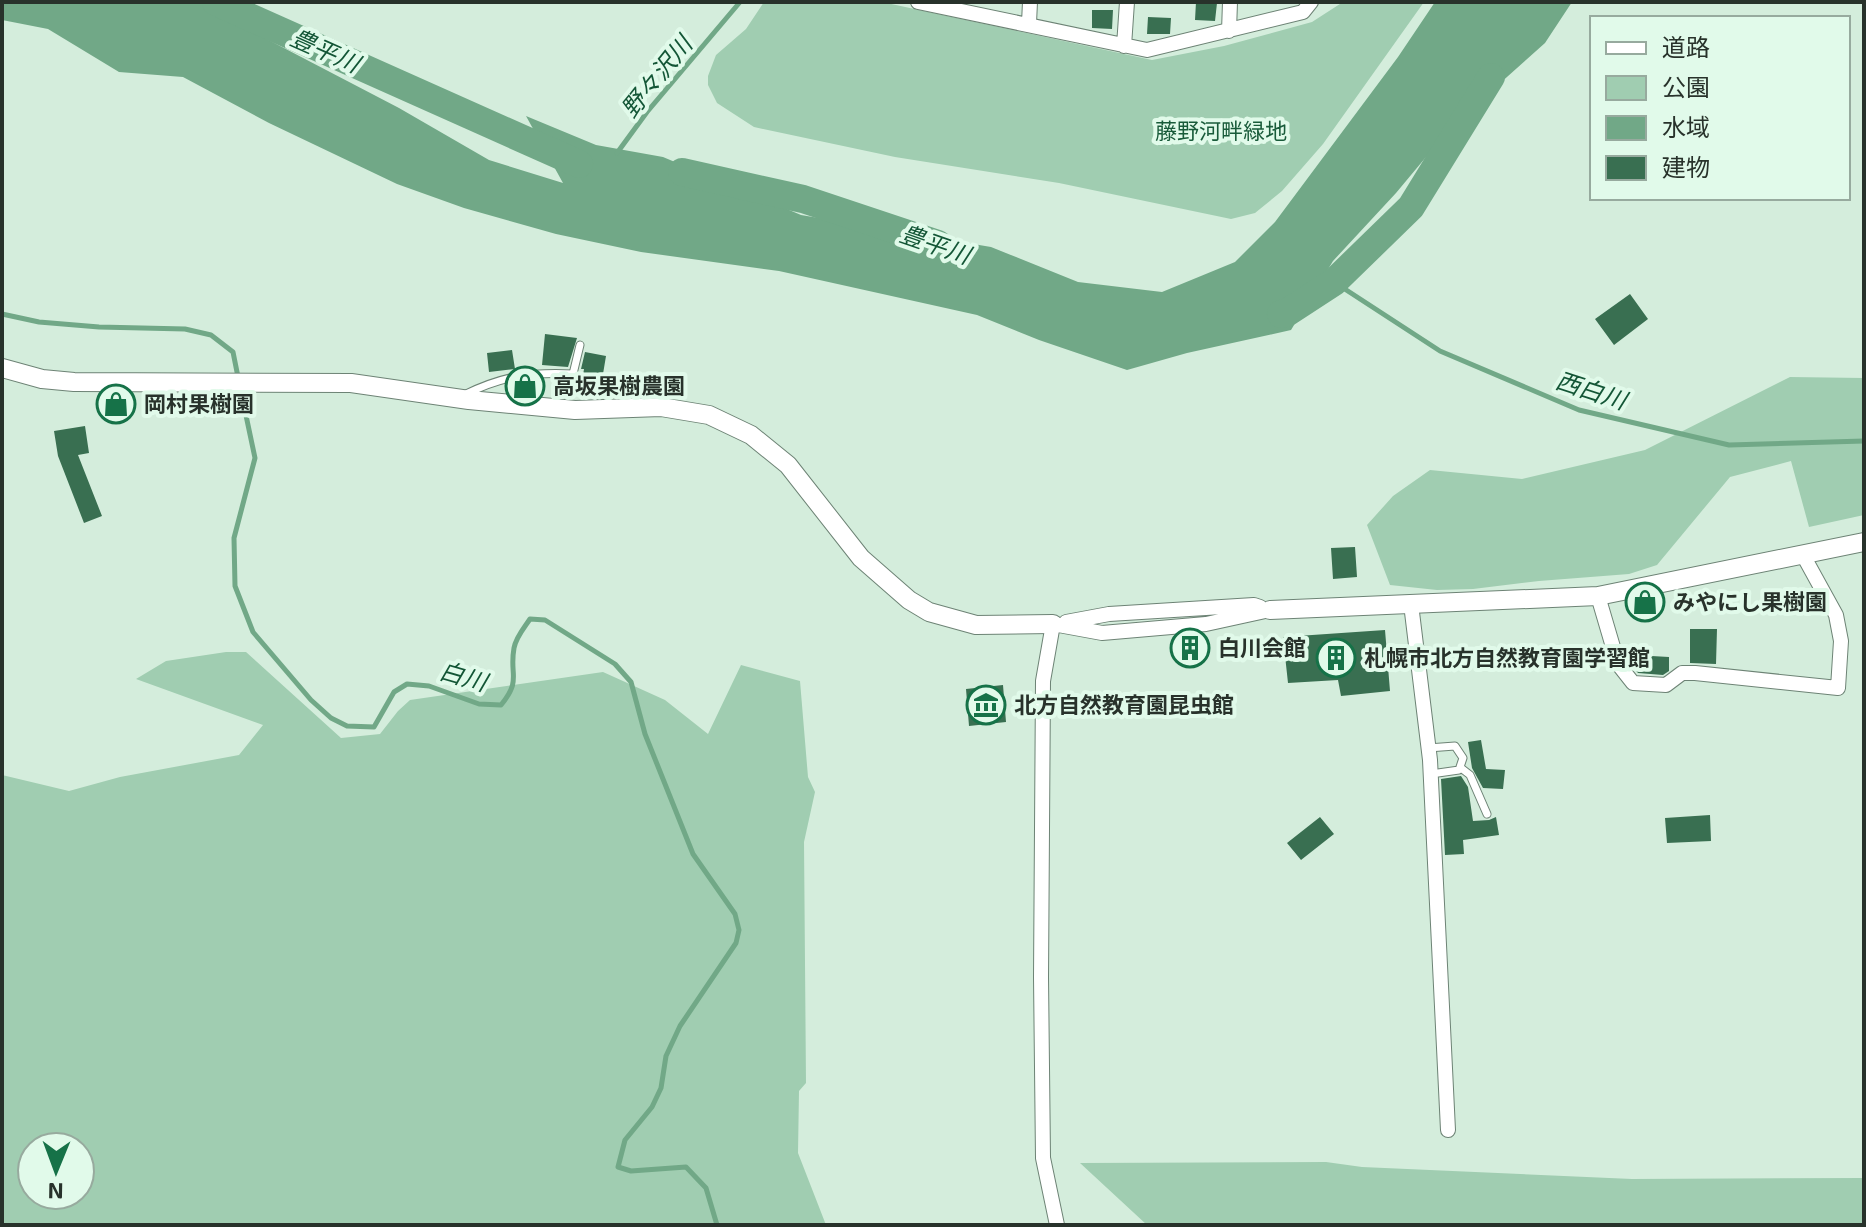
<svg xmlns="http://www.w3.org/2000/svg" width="1866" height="1227" font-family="'Exo 2','Noto Sans JP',sans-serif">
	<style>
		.green { fill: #a0cdb1; fill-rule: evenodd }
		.water { fill: #71a887 }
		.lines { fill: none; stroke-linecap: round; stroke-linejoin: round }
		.stream { stroke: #71a887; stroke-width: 5 }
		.river { stroke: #71a887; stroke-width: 28 }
		.building { fill: #396f51 }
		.service-casing { stroke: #6d8375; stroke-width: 9 }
		.minor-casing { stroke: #6d8375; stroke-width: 16 }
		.tertiary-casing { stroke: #6d8375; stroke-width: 20 }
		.service { stroke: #fff; stroke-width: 7 }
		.minor { stroke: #fff; stroke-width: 14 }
		.tertiary { stroke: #fff; stroke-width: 18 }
		.labels { text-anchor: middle; stroke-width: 8; stroke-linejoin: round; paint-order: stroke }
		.park-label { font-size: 22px; fill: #195b3a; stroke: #e1faea }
		.poi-label { font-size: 22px; font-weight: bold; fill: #28322b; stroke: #e1faea; text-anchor: start }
		.water-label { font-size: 24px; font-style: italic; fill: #135636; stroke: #e1faea }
	</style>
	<rect width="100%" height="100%" fill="#d4eddc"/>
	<!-- green -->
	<path class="green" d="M764,2H882L1152,60L1224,46L1312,22L1343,2H1424L1323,144L1282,191L1255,213L1231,219L1059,183L895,157L754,127L717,103L708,85V76L716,55L746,29Z
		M1790,377L1864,378V515L1809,527L1791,461L1730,477L1657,565L1629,574L1539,581L1473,589L1437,590L1390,585L1367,525L1393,496L1430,470L1522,479L1645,450Z
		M226,652H246L341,738L380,734L398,711L410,700L603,672L665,700L708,734L741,665L800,681L808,777L815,792L804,842L806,1083L799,1091L798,1153L826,1225H2V775L69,791L120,777L239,755L263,725L136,679L166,661ZM32,1147H80V1195H32Z
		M1326,1162L1362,1167L1632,1179L1864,1178V1225H1147L1080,1163Z"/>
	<!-- water -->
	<path class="water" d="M2,2H220L259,35L399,108L489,160L563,183L526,116L596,145L663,157L801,215L991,247L1078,282L1162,292L1235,262L1275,222L1398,57L1435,2H1572L1545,43L1451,127L1396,193L1333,261L1291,330L1187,353L1127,370L1039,340L977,315L779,271L641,252L556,234L464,208L397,184L269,123L183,77L119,72L48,29L2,20Z"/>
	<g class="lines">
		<!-- stream -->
		<path class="stream" d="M617,153L647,112L740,2
			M1334,282L1440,351L1579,410L1729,445L1864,441
			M2,314L39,322L99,327L185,329L211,335L233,352L238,377
			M240,387L255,458L234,538L235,586L253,632L311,700L331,718L347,726L374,727L394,692L407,684L429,686L479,704L501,705C522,679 509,676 514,648C516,637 524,628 530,619L545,620L615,664L631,682L645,734L693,854L735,914L739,930L736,943L680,1026L666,1056L661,1088L652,1107L625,1140L618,1167L631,1171L686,1167L706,1188L717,1225"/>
		<!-- river -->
		<path class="river" d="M216,2L579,164
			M682,172L803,199L938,244
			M1281,314L1288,312L1334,282L1411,207L1491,77"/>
	</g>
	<!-- building -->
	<path class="building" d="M1196,2L1217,3L1215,21L1195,20Z
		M1092,10H1113L1112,29L1092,28Z
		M1148,17L1171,18L1170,34H1147Z
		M1630,294L1648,319L1614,345L1595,319Z
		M545,334L577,338L568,367L542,365Z
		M512,350L515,369L489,372L487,353Z
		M585,352L606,356L601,386L582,382L584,369H581Z
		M85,426L89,453L78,455L102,516L84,523L58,456L54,431Z
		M1355,547L1357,577L1333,579L1331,548Z
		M1690,629H1717L1716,664L1690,663Z
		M1385,630L1390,691L1341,696L1338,680L1288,683L1283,637Z
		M1201,634L1204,660L1178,662L1176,637Z
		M1634,655L1669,657V671L1663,675L1638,673L1633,667Z
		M1003,685L1006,722L969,726L966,689Z
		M1481,740L1486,769L1505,770L1503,789L1483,788L1472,768L1468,742Z
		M1461,776L1468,787L1473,821L1489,820L1496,817L1499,835L1463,840L1464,854L1445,855L1441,779Z
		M1710,815L1711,841L1667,843L1665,818Z
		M1320,817L1334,834L1301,860L1287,843Z"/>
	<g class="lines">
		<!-- service casing -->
		<g class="service-casing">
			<path id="service" d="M464,395C502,376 530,372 573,374L580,345
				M1428,748L1455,746L1463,758L1459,770L1431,774
				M1461,768L1470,775L1487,814"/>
		</g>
		<!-- minor casing -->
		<g class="minor-casing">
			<path id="minor" d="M918,2L1147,50L1303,12L1311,2
				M1029,23L1030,2
				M1229,31L1230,2
				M1124,46L1127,2
				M1598,596L1618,664L1633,683L1666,685L1682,673H1695L1838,688L1841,641L1836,615L1803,555
				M1411,604L1430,760L1448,1130
				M1066,622L1109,614L1254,605L1260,607
				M1053,624L1043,681L1041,977L1043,1158L1057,1225
				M1053,624L1102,633L1206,624L1270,610"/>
		</g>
		<!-- tertiary casing -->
		<g class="tertiary-casing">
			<path id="tertiary" d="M2,368L42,379L74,382L351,383L469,400L575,410L661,407L709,415L751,435L788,465L861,558L909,600L929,612L976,625L1053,624
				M1270,610L1598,596L1864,542"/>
		</g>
		<!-- service -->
		<use href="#service" class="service"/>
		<!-- minor -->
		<use href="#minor" class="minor"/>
		<!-- tertiary -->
		<use href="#tertiary" class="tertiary"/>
	</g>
	<!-- icons -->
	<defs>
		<g id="shop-ring" transform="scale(2)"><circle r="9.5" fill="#e1faea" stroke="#167248" stroke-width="1.5"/><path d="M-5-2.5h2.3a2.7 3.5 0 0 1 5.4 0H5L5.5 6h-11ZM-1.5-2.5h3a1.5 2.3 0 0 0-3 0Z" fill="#167248"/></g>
		<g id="building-ring" transform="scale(2)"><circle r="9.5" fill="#e1faea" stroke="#167248" stroke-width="1.5"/><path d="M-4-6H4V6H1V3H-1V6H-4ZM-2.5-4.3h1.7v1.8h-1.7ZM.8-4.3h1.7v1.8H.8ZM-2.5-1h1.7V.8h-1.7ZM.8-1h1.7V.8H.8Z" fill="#167248"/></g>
		<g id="museum-ring" transform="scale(2)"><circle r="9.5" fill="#e1faea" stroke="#167248" stroke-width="1.5"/><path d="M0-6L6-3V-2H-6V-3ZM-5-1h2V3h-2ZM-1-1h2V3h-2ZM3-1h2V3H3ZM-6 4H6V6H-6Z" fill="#167248"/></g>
	</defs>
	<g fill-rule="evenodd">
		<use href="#shop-ring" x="525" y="386"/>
		<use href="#shop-ring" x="116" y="404"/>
		<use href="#shop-ring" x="1645" y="602"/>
		<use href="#building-ring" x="1190" y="648"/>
		<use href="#building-ring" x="1336" y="658"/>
		<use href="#museum-ring" x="986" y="705"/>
	</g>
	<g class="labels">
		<!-- park labels -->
		<g class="park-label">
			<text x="1221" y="139">藤野河畔緑地</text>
		</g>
		<!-- poi labels -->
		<g class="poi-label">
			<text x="553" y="394">高坂果樹農園</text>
			<text x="144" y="412">岡村果樹園</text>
			<text x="1673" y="610">みやにし果樹園</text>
			<text x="1218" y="656">白川会館</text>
			<text x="1364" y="666">札幌市北方自然教育園学習館</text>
			<text x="1014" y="713">北方自然教育園昆虫館</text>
		</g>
		<!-- water labels -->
		<g class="water-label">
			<text transform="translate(325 51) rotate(24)" y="8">豊平川</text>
			<text transform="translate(657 77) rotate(-51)" y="8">野々沢川</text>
			<text transform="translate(935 245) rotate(19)" y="8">豊平川</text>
			<text transform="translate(1591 391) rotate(18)" y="8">西白川</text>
			<text transform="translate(463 677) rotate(16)" y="8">白川</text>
		</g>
	</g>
	<!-- border -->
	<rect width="1866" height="1227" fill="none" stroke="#28322b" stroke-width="8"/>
	<!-- legend -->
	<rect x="1590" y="16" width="260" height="184" fill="#e1faea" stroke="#97aa9e" stroke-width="2"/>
	<rect x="1606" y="42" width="40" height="12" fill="#ffffff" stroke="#97aa9e" stroke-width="2"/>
	<text x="1662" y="56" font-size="24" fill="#28322b">道路</text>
	<rect x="1606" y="76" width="40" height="24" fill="#a0cdb1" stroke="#97aa9e" stroke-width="2"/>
	<text x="1662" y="96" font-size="24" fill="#28322b">公園</text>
	<rect x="1606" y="116" width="40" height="24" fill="#71a887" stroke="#97aa9e" stroke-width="2"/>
	<text x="1662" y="136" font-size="24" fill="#28322b">水域</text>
	<rect x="1606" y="156" width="40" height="24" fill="#396f51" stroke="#97aa9e" stroke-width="2"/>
	<text x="1662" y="176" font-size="24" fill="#28322b">建物</text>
	<!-- north arrow -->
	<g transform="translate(56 1171) rotate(181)"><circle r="38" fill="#e1faea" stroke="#97aa9e" stroke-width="2"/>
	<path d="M0-6L14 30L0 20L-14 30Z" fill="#167248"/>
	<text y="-12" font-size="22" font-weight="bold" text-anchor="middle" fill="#28322b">N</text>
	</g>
</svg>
